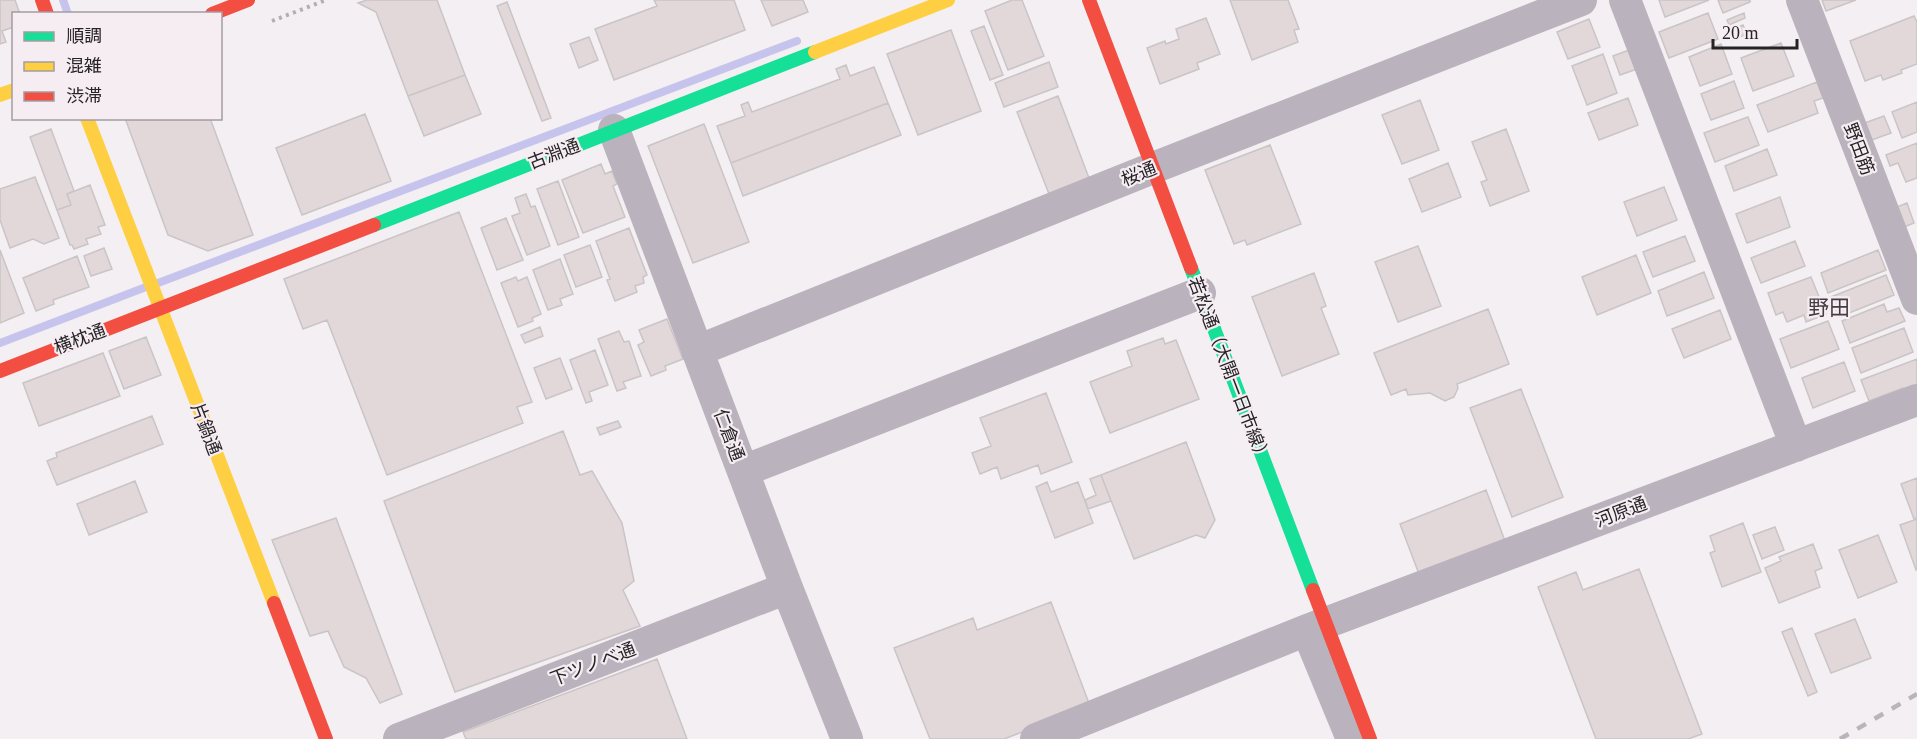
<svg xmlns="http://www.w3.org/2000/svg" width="1917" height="739" font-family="'Times New Roman','Noto Sans JP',serif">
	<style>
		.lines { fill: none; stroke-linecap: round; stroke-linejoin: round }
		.stream { stroke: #c6c4ec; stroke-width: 8 }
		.building { fill: #e2d7d9; stroke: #c9c5c6; stroke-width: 1.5 }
		.path { stroke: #b3adb5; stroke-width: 4; stroke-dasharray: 3 4.5; stroke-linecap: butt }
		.street { stroke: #bab3bd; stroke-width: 32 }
		.fast { stroke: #16e098; stroke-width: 14 }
		.slow { stroke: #ffcf43; stroke-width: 14 }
		.jam { stroke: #f24e42; stroke-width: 14 }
		.rail { stroke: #bab4bb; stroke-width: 4.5; stroke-dasharray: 10 10; stroke-linecap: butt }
		.labels { text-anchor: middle; stroke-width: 4.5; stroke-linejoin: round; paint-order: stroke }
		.street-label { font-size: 18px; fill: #262325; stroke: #f6edf3 }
		.quarter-label { font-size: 21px; fill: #443c41; stroke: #f6edf3 }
	</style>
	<rect width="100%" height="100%" fill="#f4eff2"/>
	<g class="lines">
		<!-- stream -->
		<path class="stream" d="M63,0L68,14
			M158,283L797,41
			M0,343L146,287"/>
	</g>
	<!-- building -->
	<path class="building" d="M0,0H15L20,14H14V27L2,31L6,42L0,44Z
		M367,0H437L465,75L408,96L376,12L358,3Z
		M654,0H734L745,30L614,80L595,29L657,6Z
		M761,0H803L808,12L772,26Z
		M1012,0H1022L1044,56L1008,70L985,11Z
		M1230,0H1288L1299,29L1294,30L1298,42L1252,60Z
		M1659,0H1709L1665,17Z
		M1718,0H1750V2L1723,13Z
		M1822,0H1856L1826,11Z
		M507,2L551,118L542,121L497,6Z
		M1708,13L1718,39L1669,58L1659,32Z
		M1744,13L1745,18L1729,25L1727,20Z
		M1914,16L1917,22V64L1901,70L1902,73L1883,80L1881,75L1865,81L1850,41Z
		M1206,18L1220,54L1197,63L1199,69L1160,84L1147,48L1165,41L1166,44L1179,39L1176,29Z
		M1589,19L1600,47L1568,59L1557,32Z
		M1743,25L1747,34L1732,40L1728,31Z
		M984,26L1003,75L990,80L971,31Z
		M951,30L981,111L918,135L887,54Z
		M589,37L598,60L579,68L570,44Z
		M1781,43L1794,76L1753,91L1741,58Z
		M1721,44L1732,74L1700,86L1689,57Z
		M1629,50L1637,69L1620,75L1613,56Z
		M1603,54L1617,93L1587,105L1572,66Z
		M1049,62L1058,87L1004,107L995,83Z
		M846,65L850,76L874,67L888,103L731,163L717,126L745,116L741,105L748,102L752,112L840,79L836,69Z
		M465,75L481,114L424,136L408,96Z
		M1734,81L1744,108L1711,120L1701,94Z
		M1817,82L1823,98L1814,101L1818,113L1768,132L1757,105Z
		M1058,96L1089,178L1049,194L1017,112Z
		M1628,98L1638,125L1599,140L1588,113Z
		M1420,100L1439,150L1402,164L1382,115Z
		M1917,102V132L1902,138L1892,112Z
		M888,103L901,135L743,196L731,163Z
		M365,114L391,181L302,215L276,148Z
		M1884,116L1891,133L1869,141L1862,124Z
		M1748,117L1759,145L1715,162L1704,133Z
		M125,118H210L253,235L208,251L168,235Z
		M704,124L749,242L693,263L648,146Z
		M51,129L74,191L67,194L71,205L57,210L30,137Z
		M1506,129L1529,191L1490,206L1481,182L1487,180L1472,142Z
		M1917,143V178L1906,182L1898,163L1890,166L1886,155Z
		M1270,145L1301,224L1247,245L1245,240L1234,244L1205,170Z
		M1767,149L1777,175L1734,191L1725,166Z
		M1448,163L1461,197L1422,212L1409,179Z
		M601,164L605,174L612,171L617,184L613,186L625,217L583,233L562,180Z
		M35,177L59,238L44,244L33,239L10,248L0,220V189Z
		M558,181L579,237L558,245L537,189Z
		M90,185L105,225L98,227L101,234L86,239L88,244L74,249L72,245H70L57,210L71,205L67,194Z
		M1664,187L1677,220L1637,236L1624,202Z
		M526,194L531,207L535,206L550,246L527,255L512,216L520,213L515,198Z
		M1780,197L1790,227L1747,243L1736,214Z
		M1907,203L1914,223L1904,227L1897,207Z
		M459,212L532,402L517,407L523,423L387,475L327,320L303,329L284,279Z
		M506,218L523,260L497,270L481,228Z
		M629,228L647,275L643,277L644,283L635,286L637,292L615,301L607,280L610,279L596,241Z
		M1685,236L1695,261L1653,277L1643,252Z
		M1795,241L1805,266L1761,283L1751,258Z
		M590,245L602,277L576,287L564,255Z
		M1418,246L1441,306L1398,322L1375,262Z
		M104,248L112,269L91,276L84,256Z
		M0,250L24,313L0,323Z
		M1878,250L1886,270L1828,293L1821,273Z
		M1636,255L1651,293L1597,315L1582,277Z
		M77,256L89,287L53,300L54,304L36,311L23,278Z
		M560,259L573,294L560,299L562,305L548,310L533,270Z
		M1704,272L1714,298L1667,316L1658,291Z
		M1314,273L1326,306L1321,308L1339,354L1282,376L1252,297Z
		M1886,275L1894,295L1839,317L1831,297Z
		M516,277L518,281L527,277L541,314L532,318L533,321L518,327L501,283Z
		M1811,277L1826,314L1806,322L1804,315L1787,322L1783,312L1776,315L1768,293Z
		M1884,304L1887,312L1899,308L1905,321L1850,343L1842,321Z
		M1488,309L1509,364L1457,384L1458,388L1454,397L1445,401L1430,393L1408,395L1406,389L1391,395L1374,353Z
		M1720,310L1731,339L1684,358L1672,329Z
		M667,319L683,359L665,366L666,370L651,376L638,345L644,342L639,330Z
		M1828,321L1839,349L1791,368L1780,339Z
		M540,327L543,336L525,343L521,335Z
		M1904,328L1913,352L1861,373L1852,348Z
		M619,331L624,342L629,341L641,376L623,382L626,388L617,391L598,339Z
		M146,337L161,375L124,389L109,351Z
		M1163,338L1165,344L1176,340L1199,399L1110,433L1090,382L1132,366L1127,351Z
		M595,350L608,385L589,392L592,401L586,403L570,360Z
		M103,353L120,396L39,426L23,383Z
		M560,358L572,389L546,399L534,368Z
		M1917,359V387L1904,392L1903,388L1869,401L1861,380Z
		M1844,362L1855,391L1813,408L1802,378Z
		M1521,389L1563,497L1512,517L1470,408Z
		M1046,393L1072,462L1041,474L1038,465L1001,479L997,467L980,474L972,453L991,446L980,418Z
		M152,416L163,444L57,485L47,461L57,457L56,453Z
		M618,421L621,427L600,435L597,428Z
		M563,431L580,475L592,471L622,523L634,581L623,590L640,626L455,692L384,501Z
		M1186,442L1215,520L1205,538L1196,535L1134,559L1101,475Z
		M1101,475L1111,501L1088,509L1085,500L1096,495L1090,479Z
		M1917,478V517L1914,519L1901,484Z
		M135,481L147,512L89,535L77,504Z
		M1047,482L1051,492L1078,482L1093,523L1055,538L1036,487Z
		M1486,490L1505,541L1419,574L1400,524Z
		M336,518L402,694L380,703L366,678L344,667L328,631L310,636L272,540Z
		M1917,519V569L1916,570L1900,525Z
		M1743,523L1761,572L1722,587L1710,553L1715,551L1710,536Z
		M1775,527L1784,550L1762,559L1753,535Z
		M1878,535L1897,582L1858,598L1839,550Z
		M1813,544L1822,568L1815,571L1820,587L1779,603L1765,568L1781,561L1779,557Z
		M1639,569L1702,734L1688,739H1596L1538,587L1576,572L1583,590Z
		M1051,602L1090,706L1004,739H930L894,648L973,618L977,630Z
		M1855,619L1871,658L1831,673L1815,634Z
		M1792,628L1817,692L1808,696L1782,632Z
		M657,659L687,739H466L463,732Z"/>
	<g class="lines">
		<!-- path -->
		<path class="path" d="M272,21L326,0"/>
		<!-- street -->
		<path class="street" d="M1625,0L1796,446
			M1802,0L1917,299
			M614,130L787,588L847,739
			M697,351L1153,168L1581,0
			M743,471L1200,293
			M1307,630L1352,739
			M399,739L787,588
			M1036,739L1307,630L1917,400"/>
		<!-- fast -->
		<path class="fast" d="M374,225L815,52
			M1191,268L1313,590"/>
		<!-- slow -->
		<path class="slow" d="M815,52L948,0
			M0,95L14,90
			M87,118L274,603"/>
		<!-- jam -->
		<path class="jam" d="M42,0L47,14
			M1089,0L1191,268
			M212,14L248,0
			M0,371L374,225
			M1313,590L1370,739
			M274,603L326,739"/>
		<!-- rail -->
		<path class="rail" d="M1840,739L1917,694"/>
	</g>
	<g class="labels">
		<!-- street labels -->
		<g class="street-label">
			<text transform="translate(1859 149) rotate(69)" y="6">野田筋</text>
			<text transform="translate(554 154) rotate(-21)" y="6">古淵通</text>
			<text transform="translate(1139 174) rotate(-22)" y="6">桜通</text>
			<text transform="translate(80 339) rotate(-21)" y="6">横枕通</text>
			<text transform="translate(1229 370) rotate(69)" y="6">若松通（大開一日市線）</text>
			<text transform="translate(206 429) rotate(69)" y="6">片鍋通</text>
			<text transform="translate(729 435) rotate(69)" y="6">仁倉通</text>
			<text transform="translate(1621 512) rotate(-21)" y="6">河原通</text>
			<text transform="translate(593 664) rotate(-21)" y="6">下ツノベ通</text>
		</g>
		<!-- quarter labels -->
		<g class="quarter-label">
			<text x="1829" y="315">野田</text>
		</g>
	</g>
	<!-- legend -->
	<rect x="12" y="12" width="210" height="108" fill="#f6edf3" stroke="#a39ca1" stroke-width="1.5"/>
	<rect x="24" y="32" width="30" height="9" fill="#16e098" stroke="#a39ca1" stroke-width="1.5"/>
	<text x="66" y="42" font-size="18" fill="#262325">順調</text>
	<rect x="24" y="62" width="30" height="9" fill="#ffcf43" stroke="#a39ca1" stroke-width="1.5"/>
	<text x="66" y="72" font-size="18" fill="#262325">混雑</text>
	<rect x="24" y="92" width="30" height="9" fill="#f24e42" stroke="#a39ca1" stroke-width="1.5"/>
	<text x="66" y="102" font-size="18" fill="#262325">渋滞</text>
	<!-- scale -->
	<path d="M1713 39v9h84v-9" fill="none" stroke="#262325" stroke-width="3"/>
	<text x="1722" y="39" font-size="18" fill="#262325" stroke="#f6edf3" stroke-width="4.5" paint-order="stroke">20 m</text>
</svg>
